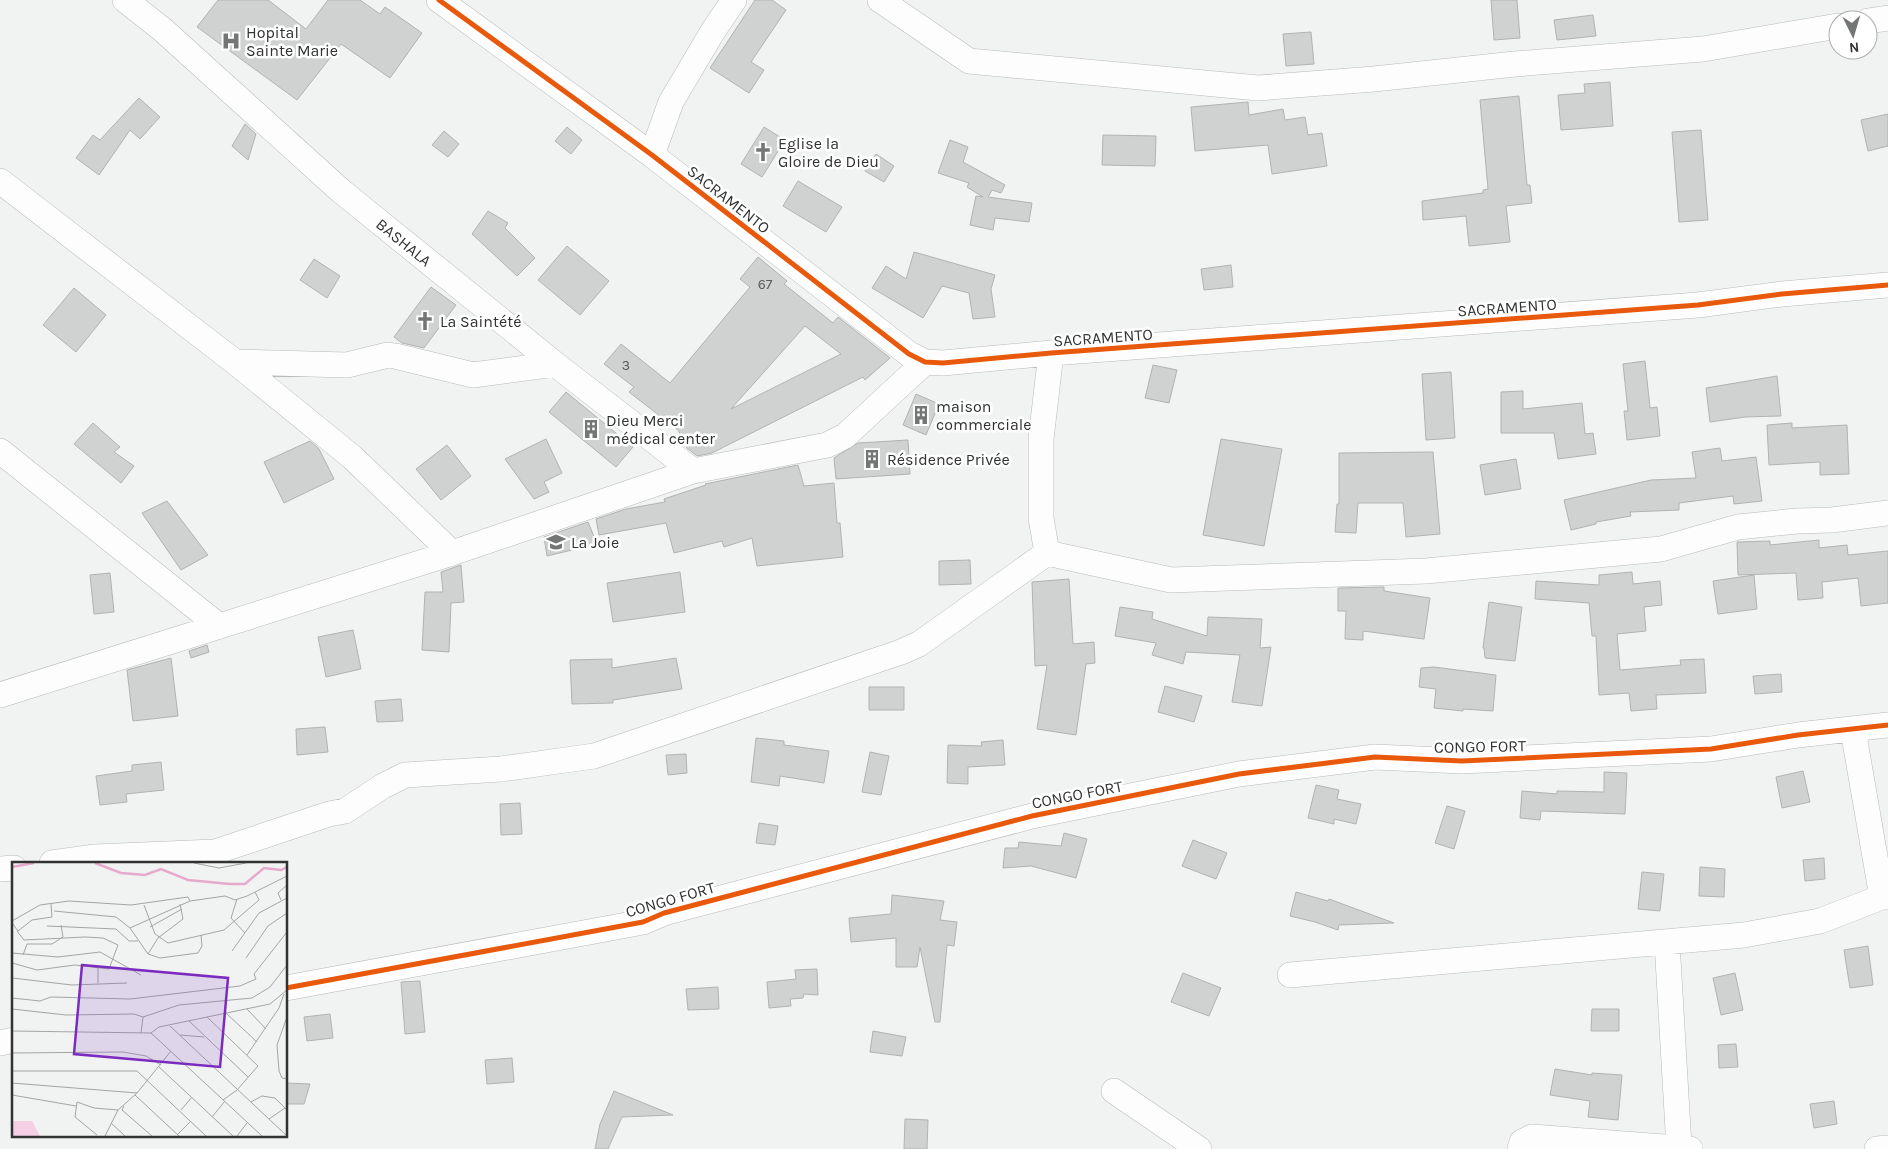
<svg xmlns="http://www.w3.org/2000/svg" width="1888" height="1149" font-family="Karla,sans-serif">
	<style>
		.building { fill: #d0d2d2; stroke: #b1b3b3; fill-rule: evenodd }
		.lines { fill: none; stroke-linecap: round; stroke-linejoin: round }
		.minor-casing { stroke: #b8baba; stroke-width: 26 }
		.minor { stroke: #fdfdfd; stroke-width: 25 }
		.cycleway-casing { stroke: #fff; stroke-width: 8 }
		.cycleway { stroke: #e8590c; stroke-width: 5 }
		.labels { text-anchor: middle; stroke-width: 5; stroke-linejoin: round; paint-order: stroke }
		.number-label { font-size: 14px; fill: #595b5b }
		.poi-label { font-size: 16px; fill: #313333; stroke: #fff; text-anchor: start }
		.street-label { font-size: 16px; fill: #313333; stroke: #fff }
		.inset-river { fill: none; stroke: #e6aaca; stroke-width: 2.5 }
		.inset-road { fill: none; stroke: #a4a6a6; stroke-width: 1 }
		.view { fill: #7b2cbf; fill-opacity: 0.15; stroke: #7b2cbf; stroke-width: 2.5 }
		.inset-edge { fill: none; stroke: #313333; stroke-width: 2.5 }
	</style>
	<rect width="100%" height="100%" fill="#f1f3f3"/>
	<!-- building -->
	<path class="building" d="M218,0H268L306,29L328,0H360L380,14L385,7L422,33L390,78L341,44L297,100L197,27Z
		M755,0H772L786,10L751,62L764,70L749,93L710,68Z
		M1491,0H1517L1520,38L1494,40Z
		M1593,15L1596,36L1557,40L1554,20Z
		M1311,32L1314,64L1286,66L1283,34Z
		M1610,82L1613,126L1561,130L1558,95L1585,93L1584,84Z
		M1519,96L1527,185H1530L1532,203L1506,206L1510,242L1469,246L1466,216L1423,220L1422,201L1483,193V190L1488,189L1480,100Z
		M139,98L160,117L140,139L130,130L99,175L76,158L93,135L100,140Z
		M1248,102L1249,115L1283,109L1285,120L1305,117L1308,135L1322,133L1327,166L1272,174L1268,145L1195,151L1191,107Z
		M1888,114V146L1868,151L1861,120Z
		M245,124L256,134L248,160L232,146Z
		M567,127L582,140L571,154L555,141Z
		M764,127L785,140L762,177L741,164Z
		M1701,130L1708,220L1679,222L1672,132Z
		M444,131L459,144L448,157L432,145Z
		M1103,135L1156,136L1155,166L1102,165Z
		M950,140L968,147L963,162L1005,185L1001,193L992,190L988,197L1032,203L1029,222L995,218L993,230L970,225L976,196L983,197L967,187L969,183L938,173Z
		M876,154L894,166L884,182L865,171Z
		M798,181L842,207L826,232L783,206Z
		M488,211L508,223L505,228L535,258L517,276L472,234Z
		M567,246L609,281L580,315L538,280Z
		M914,252L995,275L991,289L995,317L973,319L969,293L942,286L923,318L872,288L886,266L906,279Z
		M758,257L787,281L784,284L833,323L838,317L890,358L865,380L863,377L712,453L697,456L687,448L678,430L629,392L634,387L604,364L621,344L670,383L750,287L740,279ZM805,326L841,354L731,409Z
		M314,259L340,276L327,298L300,280Z
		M1231,265L1233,287L1204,290L1201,269Z
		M431,287L456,305L424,348L402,343L394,337Z
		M74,288L106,315L76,352L43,325Z
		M1645,361L1650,408L1657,407L1660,436L1627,440L1624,411H1628L1623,364Z
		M1153,365L1177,370L1169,403L1145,398Z
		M1451,372L1455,438L1426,440L1422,374Z
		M1777,376L1781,416L1745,417L1710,422L1706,388Z
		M1523,391V409L1582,403L1585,434L1593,433L1596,454L1558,459L1554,433H1501V392Z
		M566,392L633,447L616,467L549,412Z
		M916,394L939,404L926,435L903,425Z
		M93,423L120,447L114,452L134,466L121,483L74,444Z
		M1792,423V428L1847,425L1849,474L1820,475V462L1769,465L1767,425Z
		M546,439L562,473L544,482L549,492L534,499L505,459Z
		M1221,439L1282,449L1264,546L1203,535Z
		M908,440L910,474L836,479L834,458L858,443Z
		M310,441L319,449L334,479L284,503L264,462Z
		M447,445L471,476L441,500L416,469Z
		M1720,448L1722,461L1756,457L1762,501L1734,504L1733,496L1679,503V510L1630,512L1631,516L1596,522V524L1571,530L1564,500L1651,480L1696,478L1692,452Z
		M1433,452L1440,534L1406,537L1403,503H1358L1356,533L1335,532L1337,504H1339V453Z
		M1516,459L1521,489L1485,495L1480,465Z
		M798,465L804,486L834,483L837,523H840L843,557L757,566L752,538L724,547L722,541L674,553L666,523L599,535L596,519L626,509L665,502L664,499L706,485L705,484Z
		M167,501L208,555L181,570L142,513Z
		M588,522L597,544L547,556L544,537Z
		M1819,540V548L1847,545L1848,555L1888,551V603L1861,606L1858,578L1822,582L1823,598L1798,600L1796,573L1738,575L1737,542L1770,541V545Z
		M970,560L971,584L939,585V561Z
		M461,565L464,602L451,603L449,652L422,650L425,592H443L441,572Z
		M680,572L685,612L613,622L607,583Z
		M1632,572L1633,584L1660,581L1662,605L1644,607L1646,631L1617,634L1620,670L1681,665L1680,660L1704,659L1706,693L1656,695L1657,709L1631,711L1629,693L1599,695L1596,636H1592L1589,603L1535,599L1536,581L1599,585V575Z
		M110,573L114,612L94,614L90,575Z
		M1754,575L1757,609L1718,614L1713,581Z
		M1069,579L1073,644L1094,642L1095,663L1086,664L1076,735L1037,729L1047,665L1035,666L1032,582Z
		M1384,587V591L1430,598L1424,639L1363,631V640L1345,639L1346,611H1338V588Z
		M1489,602L1522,607L1515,661L1485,658L1484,648H1483Z
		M1120,607L1153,612L1152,619L1207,636L1208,617L1262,619L1260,648L1271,647L1262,706L1232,702L1240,655L1186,652L1183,664L1152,655L1156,643L1115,636Z
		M353,630L361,669L326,677L318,637Z
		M207,645L209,652L191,658L189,651Z
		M171,658L178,716L133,721L127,670Z
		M676,658L682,689L613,700V703L572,704L570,660L612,659V668Z
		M1434,667L1496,675L1493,711L1463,709V711L1434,708L1436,689L1419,687L1421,668Z
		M1781,674L1782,692L1755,694L1753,676Z
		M1165,686L1202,696L1194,722L1158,712Z
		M869,687H904V710H869Z
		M401,699L403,721L377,722L375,701Z
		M325,727L328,752L297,755L296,729Z
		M756,738L784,741V745L829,751L824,783L780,776L779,786L751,782Z
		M1003,740L1005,765L968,767V784L947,783L948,745L982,746L981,742Z
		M870,752L889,756L881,795L862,792Z
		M686,754L687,773L668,775L666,755Z
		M161,762L164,790L126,794L127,802L100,805L96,776L132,771V765Z
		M1803,771L1810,802L1782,808L1776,777Z
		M1604,772L1627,773L1625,814L1541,811L1540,820L1520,818L1522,791L1557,794V791L1604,792Z
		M1316,785L1339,790L1337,799L1361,804L1356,824L1334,819V824L1308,818Z
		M520,803L522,834L501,835L500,804Z
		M1447,806L1465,811L1454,849L1435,843Z
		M759,823L778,826L775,845L756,843Z
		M1064,833L1087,839L1076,878L1031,866L1003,868L1005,848H1018L1019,842L1061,846Z
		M1193,840L1227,853L1216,879L1182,866Z
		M1824,858L1825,879L1805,881L1803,860Z
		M1700,867L1725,869L1724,897L1699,896Z
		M1642,872L1664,874L1660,911L1638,909Z
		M1296,892L1328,901L1329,899L1394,923L1339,925L1338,930L1315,922L1290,916Z
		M892,895L944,901L940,920L957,922L954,946L947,945L940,1022H935L920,947L917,967H896V938L851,942L849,918L891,914Z
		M1868,946L1873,985L1850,988L1844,950Z
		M817,969L818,995L804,994L803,998L790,999L791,1006L769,1008L767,982L796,979L795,970Z
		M1183,973L1221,988L1209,1016L1171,1002Z
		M1735,973L1743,1010L1721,1015L1713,978Z
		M420,981L425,1032L405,1034L401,982Z
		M718,987L719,1009L688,1010L686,989Z
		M1592,1009H1619V1031H1591Z
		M330,1014L333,1038L307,1041L304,1017Z
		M873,1031L906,1037L902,1056L870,1052Z
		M1736,1044L1738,1067L1719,1068L1718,1045Z
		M512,1058L514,1082L487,1084L485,1060Z
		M1555,1069L1592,1075V1073L1622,1075L1618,1120L1588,1117L1590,1101L1550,1095Z
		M286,1083L310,1084L304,1104H286Z
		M614,1091L673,1115L622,1117L608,1149H595L600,1124Z
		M1834,1101L1837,1124L1814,1128L1810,1104Z
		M905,1119L928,1120L927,1149H904Z"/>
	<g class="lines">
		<!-- minor casing -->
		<g class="minor-casing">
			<path id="minor" d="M125,0L163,30L341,191L555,364L693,471
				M439,0L652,155L909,354L925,362L943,363L1051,353L1698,305L1782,294L1888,285
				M880,0L969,61L1258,88L1374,79L1515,64L1703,49L1838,26
				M1868,21L1888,18
				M652,155L671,102L713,31L734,0
				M0,181L235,362L352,457L452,553
				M1051,353L1041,439V518L1047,553L1171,580L1426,571L1661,549L1738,527L1797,521L1832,520L1888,513
				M235,362L347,365L388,355L395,356L473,375L555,364
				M0,451L219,626
				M0,695L452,553L693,471L827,445L845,436L925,362
				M1853,730L1882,897
				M52,863L95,857L215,852L329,814L345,811L383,786L405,775L501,769L594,756L901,652L919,644L1047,553
				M0,869L14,868
				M1667,942L1679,1147
				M1290,975L1744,935L1820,921L1882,897H1888
				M286,988L643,922L664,913L1032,816L1239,774L1375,757L1462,761L1711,749L1798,735L1888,725
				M0,1043L14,1040
				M1114,1091L1199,1149
				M1520,1149L1522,1142L1532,1137L1690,1149
				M1877,1149L1888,1148"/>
		</g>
		<!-- minor -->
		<use href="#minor" class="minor"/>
		<!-- cycleway casing -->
		<g class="cycleway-casing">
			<path id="cycleway" d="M439,0L652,155L909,354L925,362L943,363L1051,353L1698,305L1782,294L1888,285
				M286,988L643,922L664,913L1032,816L1239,774L1375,757L1462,761L1711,749L1798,735L1888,725"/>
		</g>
		<!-- cycleway -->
		<use href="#cycleway" class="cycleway"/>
	</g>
	<!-- icons -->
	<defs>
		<g id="hospital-bare" transform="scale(1.5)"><path d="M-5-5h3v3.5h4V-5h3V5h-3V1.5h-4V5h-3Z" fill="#747676" stroke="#fff" stroke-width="2.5" paint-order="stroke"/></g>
		<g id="church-bare" transform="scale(1.5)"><path d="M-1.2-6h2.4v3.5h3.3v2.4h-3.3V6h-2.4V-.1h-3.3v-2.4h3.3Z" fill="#747676" stroke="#fff" stroke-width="2.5" paint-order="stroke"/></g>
		<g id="building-bare" transform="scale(1.5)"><path d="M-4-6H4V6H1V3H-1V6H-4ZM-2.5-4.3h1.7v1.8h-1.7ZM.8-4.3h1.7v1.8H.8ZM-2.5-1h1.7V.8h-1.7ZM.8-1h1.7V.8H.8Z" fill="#747676" stroke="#fff" stroke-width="2.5" paint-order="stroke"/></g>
		<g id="school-bare" transform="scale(1.5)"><path d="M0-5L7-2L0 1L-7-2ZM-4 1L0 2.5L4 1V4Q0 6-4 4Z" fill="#747676" stroke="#fff" stroke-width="2.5" paint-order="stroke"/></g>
	</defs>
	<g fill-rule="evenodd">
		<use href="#hospital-bare" x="231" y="41"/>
		<use href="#church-bare" x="763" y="152"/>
		<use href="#church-bare" x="425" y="321"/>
		<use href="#building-bare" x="921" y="415"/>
		<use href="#building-bare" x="591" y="429"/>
		<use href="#building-bare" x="872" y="459"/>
		<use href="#school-bare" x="556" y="542"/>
	</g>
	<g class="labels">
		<!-- number labels -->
		<g class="number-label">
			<text x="765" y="289">67</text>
			<text x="626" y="370">3</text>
		</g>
		<!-- poi labels -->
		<g class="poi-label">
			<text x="246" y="38">Hopital<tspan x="246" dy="18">Sainte Marie</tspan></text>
			<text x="778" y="149">Eglise la<tspan x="778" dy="18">Gloire de Dieu</tspan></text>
			<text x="440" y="327">La Saintété</text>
			<text x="936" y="412">maison<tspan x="936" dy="18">commerciale</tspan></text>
			<text x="606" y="426">Dieu Merci<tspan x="606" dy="18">médical center</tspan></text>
			<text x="887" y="465">Résidence Privée</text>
			<text x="571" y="548">La Joie</text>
		</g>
		<!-- street labels -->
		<g class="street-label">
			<text transform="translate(729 199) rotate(38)" y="6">SACRAMENTO</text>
			<text transform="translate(404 242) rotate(39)" y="6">BASHALA</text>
			<text transform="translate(1507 307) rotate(-4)" y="6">SACRAMENTO</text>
			<text transform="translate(1103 337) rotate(-4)" y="6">SACRAMENTO</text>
			<text transform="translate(1480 746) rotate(-1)" y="6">CONGO FORT</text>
			<text transform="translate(1077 794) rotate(-11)" y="6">CONGO FORT</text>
			<text transform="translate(670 899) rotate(-16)" y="6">CONGO FORT</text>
		</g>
	</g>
	<!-- overview -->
	<g transform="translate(12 862)">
		<rect width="275" height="275" fill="#f1f3f3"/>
		<path d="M0,259H20L28,274H0Z" fill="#f5d0e4"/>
		<path class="inset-river" d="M83,1L109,11L133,13L149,7L176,18L218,22H233L252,6L269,8L275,5M0,5L22,1"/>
		<path class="inset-road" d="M182,1L207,6L234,1M225,37L219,56L233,71M269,38L266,31L275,23M132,43L143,72L156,81L212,68L247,38L243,30M42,49L104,55L118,66L136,92L148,96L186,91L190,84L189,73M0,59L28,43L57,39L119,43L176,35L178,39M0,61L6,69L20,58L40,55L39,42M35,64L104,67L117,79H126M138,65L170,47M118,66L178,39L213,34L223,38L235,34L275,14M220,89L247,51L275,36M0,91L46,95L88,90L129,113M136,92L146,76L171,57L168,42M11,93L15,82H40L51,75L49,63M234,96L256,64L275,51M0,101L25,108L63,103L97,107L106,83L91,76L73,75L12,78L5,69M0,116L60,123L115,121M86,121V105M0,136L28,139L39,135L118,137L228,124L244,117L242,112L275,70M0,147L54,153L122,152L131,155L129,171M235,147L254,167M214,151L245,180M131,155L167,143L240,136L258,125L275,103M195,155L246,204L225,228L211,238M275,155L265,183L267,209L270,216L275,217M177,159L236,215M158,164L275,274M0,169L139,171L250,274M139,171L147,165L258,142L275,128M168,173L192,175M0,191L111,190L134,194L149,203M235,193L267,146L272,132M147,205L221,274M0,209H125L194,274M0,221L125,231M0,233L64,244M123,233L167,274M239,240L250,234L263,236L275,248M112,244L110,248L140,274M169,248L180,235M200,255L213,239M257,257L273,246M99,261L113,274M85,273L63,255L65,240L82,246L106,248M165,273L179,259M93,274L106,248L125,231L159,189M225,274L235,261"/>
		<path class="view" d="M70,103L216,116L208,205L62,192Z"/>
		<rect width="275" height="275" class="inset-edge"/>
	</g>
	<!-- north arrow -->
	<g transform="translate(1853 35) rotate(175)"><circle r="24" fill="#ffffff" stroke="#adadad"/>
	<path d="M0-4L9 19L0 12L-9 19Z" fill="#747676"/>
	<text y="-8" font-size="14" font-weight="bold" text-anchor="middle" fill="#313333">N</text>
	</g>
</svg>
